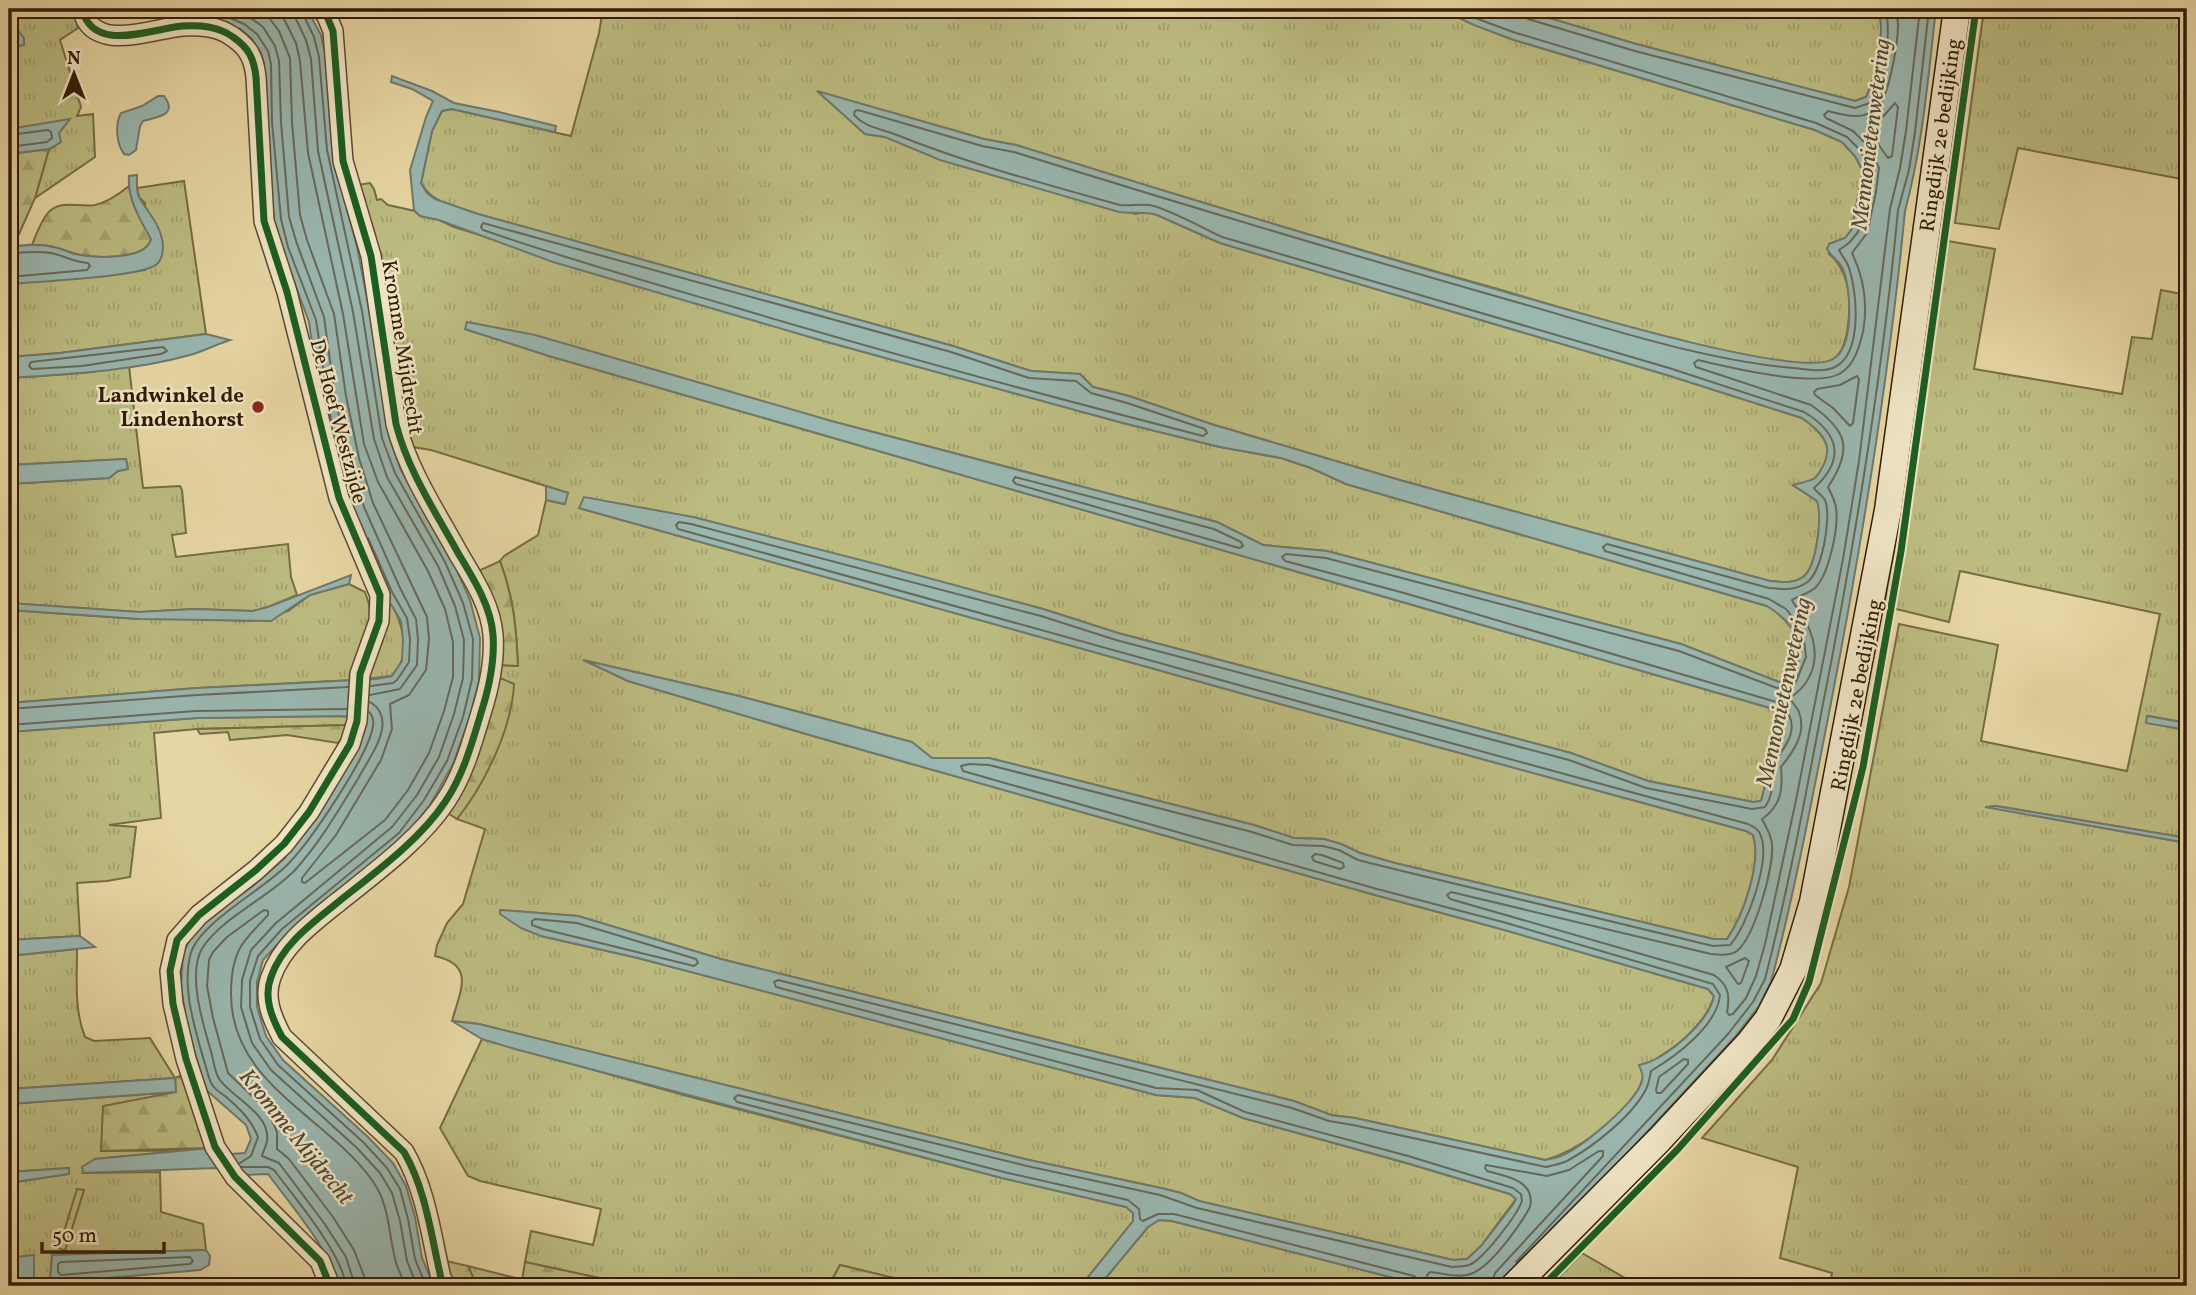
<svg xmlns="http://www.w3.org/2000/svg" width="2196" height="1295" font-family="Vollkorn,serif">
	<style>
		.grass { fill: url(#grass-tufts); stroke: #776c43; stroke-width: 2 }
		.forest { fill: url(#forest-firs); stroke: #776c43; stroke-width: 2 }
		.water { fill: #9ab7b0; stroke: #70796c; stroke-width: 2 }
		.lines { fill: none; stroke-linecap: round; stroke-linejoin: round }
		.shore { stroke: #66695a; stroke-width: 2 }
		.street-casing { stroke: #5f4a2d; stroke-width: 22 }
		.secondary-casing { stroke: #321b05; stroke-width: 29 }
		.street { stroke: #efe5c4; stroke-width: 19 }
		.secondary { stroke: #efe5c4; stroke-width: 26 }
		.cycleway-casing { stroke: #efe5c4; stroke-width: 11 }
		.cycleway { stroke: #1b5e20; stroke-width: 7 }
		.poi-dot { fill: #8f2418; stroke: #efe5c4; stroke-width: 2.5 }
		.labels { text-anchor: middle; stroke-width: 5; stroke-linejoin: round; paint-order: stroke }
		.street-label { font-size: 21px; fill: #321b05; stroke: #efe5c4 }
		.poi-label { font-size: 21px; font-weight: bold; fill: #321b05; stroke: #efe5c4; text-anchor: end }
		.water-label { font-size: 23px; font-style: italic; fill: #514a38; stroke: #efe5c4 }
	</style>
	<defs>
		<pattern id="grass-tufts" width="24" height="20" patternUnits="userSpaceOnUse" patternTransform="scale(1.75)"><rect width="24" height="20" fill="#bcbc81"/><path d="M3 7l-1-3M5 7V3M7 7l1-3M15 17l-1-3M17 17v-4M19 17l1-3" fill="none" stroke="#a2a16e"/></pattern>
		<pattern id="forest-firs" width="22" height="20" patternUnits="userSpaceOnUse" patternTransform="scale(1.75)"><rect width="22" height="20" fill="#bcbc81"/><path d="M5 1l3.5 6h-7zM16 11l3.5 6h-7z" fill="#a2a16e"/></pattern>
	</defs>
	<rect width="100%" height="100%" fill="#e7d7a4"/>
	<filter id="stains"><feTurbulence type="fractalNoise" baseFrequency=".00286" numOctaves="4"/><feColorMatrix values="0 0 0 0 .2 0 0 0 0 .09 0 0 0 0 .02 0 0 0 .5 -.17"/></filter>
	<radialGradient id="worn" r=".72"><stop offset=".6" stop-color="#630" stop-opacity="0"/><stop offset="1" stop-color="#630" stop-opacity=".3"/></radialGradient>
	<!-- grass -->
	<path class="grass" d="M9,9H76L78,28L60,40L81,107L77,116L93,114L95,157L35,198L49,149L54,147L59,133L69,120L9,129V47L24,45L19,32L9,33Z
		M603,9H1440L1511,39L1815,130L1842,142L1855,156L1863,171L1852,229L1845,238L1829,244V254C1842,264 1847,280 1849,296C1850,312 1849,351 1832,360C1797,380 1548,304 1498,289C1336,244 1176,195 1016,145L984,139L819,92L865,134L885,137L1135,214L1147,212L1157,215L1220,243L1667,375L1802,418C1824,433 1841,455 1815,478C1810,482 1800,483 1794,486L1818,501C1822,517 1817,567 1803,577C1793,584 1781,582 1770,581L1403,481L1211,424L1129,396L1093,387L1080,374L1031,371L953,346L478,214C457,206 432,204 421,183L432,131L442,111L452,109L571,136L599,33Z
		M1519,9H1878C1886,29 1876,78 1866,97L1855,101L1636,44Z
		M1984,9H2187V180L2018,148L1999,229L1955,223Z
		M184,181L206,334L60,353L9,357V284L145,270V203L139,197L137,188Z
		M370,183L374,189L377,200L381,199L388,205L415,211L420,216L439,220L454,227L820,340L1123,423L1220,447L1281,458L1311,468L1346,484L1767,606C1784,616 1803,635 1799,658C1798,665 1793,673 1790,680L1779,682L1681,644L1327,551L1263,545L1217,522L858,428L465,329L549,356L1777,710L1784,718C1785,738 1777,747 1764,761C1766,776 1766,787 1761,801L1753,802L1648,781L1571,753L1118,633L1043,609L693,517L579,508L1251,696L1746,831L1753,835C1762,863 1743,916 1727,939H1713L1395,863L1360,853L1341,844L1324,839L1294,838L1254,825L989,758H932L911,742L739,696L587,661L628,681L813,736L1375,895L1501,929L1708,989L1714,996C1710,1014 1693,1031 1679,1043C1670,1051 1657,1056 1649,1066C1642,1073 1643,1082 1638,1090C1618,1120 1579,1151 1545,1160L1355,1118L1331,1115L1294,1101L721,959L578,916L500,910L541,936L638,958L1156,1095L1195,1098L1243,1118L1406,1163L1510,1194L1516,1199L1481,1246L1467,1259L1453,1260L1199,1201L1181,1193L1161,1188L1029,1160L479,1024L452,1021C460,991 476,965 435,956L437,945L447,923L463,904L485,829L457,819L477,788L493,758L498,665L518,666C516,626 514,599 500,561L504,556L538,535L546,500L564,504L568,493L431,450L413,447L405,424L381,261L374,231L357,185Z
		M1936,239L1995,249L1974,369L2122,394L2132,337L2152,339L2161,290L2187,295V723L2148,716L2146,722L2187,730V838L1996,806L1988,807L2187,843V1286H1830L1832,1273L1780,1258L1798,1167L1702,1138L1772,1060L1821,983L1849,887L1899,624L1998,645L1981,741L2127,771L2160,614L1960,571L1949,622L1884,606Z
		M129,366L143,488L180,486L182,490L186,533L172,535L176,557L288,544L291,577L297,595L268,607L253,611L194,609L139,612L9,603V484L109,478L118,471L128,469L126,459L9,465V378L83,373Z
		M349,584L365,592C379,628 366,645 354,680L197,688L9,703V610L139,619H195L252,621L288,611L310,595Z
		M387,598C399,613 409,643 401,662C399,667 395,672 392,676L365,679V676C382,648 389,630 387,598Z
		M338,716L353,717L348,725L197,729L154,733L161,818L109,825L136,827L130,877L107,881L77,883L80,936L9,940V732L197,718Z
		M77,949C77,978 74,1010 85,1037L94,1041L150,1038L175,1078L9,1089V956Z
		M482,1039L691,1097L1002,1178L1126,1207L1134,1213L1133,1221L1081,1286H927L840,1265L833,1278L834,1286H636L525,1262L531,1231L593,1245L601,1209L480,1181L468,1176L440,1128Z
		M176,1092L102,1151L191,1150L95,1159L83,1173L160,1172L161,1212L203,1224L206,1250L52,1255L50,1283L116,1278V1286H9L34,1284L33,1256L9,1258V1183L69,1174L68,1168L9,1172V1104Z
		M1159,1220L1172,1221L1425,1286H1099L1148,1227Z
		M1582,1253L1637,1285L1550,1286Z
		M468,1266L547,1286H477Z"/>
	<!-- forest -->
	<path class="forest" d="M49,149L35,198L19,234L9,235V154Z
		M129,186L133,203L151,239C146,260 98,258 80,255C71,253 63,249 54,247C47,245 39,245 32,245C36,235 40,223 47,214C60,198 78,208 95,205C108,202 118,195 129,186Z
		M500,561C514,599 516,627 518,666L498,665L476,572Z
		M498,677L514,684C512,728 485,784 457,819L443,810Z
		M348,725L346,734L338,743L287,735L230,740L228,732L200,734L197,729Z
		M185,1074L210,1148L101,1151L103,1106L176,1092L175,1078Z
		M77,1189L84,1190L65,1251L59,1248Z
		M442,1260L468,1266L477,1286H455Z
		M525,1262L636,1286H547L522,1280Z
		M840,1265L927,1286H834L833,1278Z"/>
	<!-- water -->
	<path class="water" d="M196,9H307L321,35L326,57L344,198L357,247L369,309L389,436L401,470L452,559L470,600L480,638L479,681L469,719L453,764L430,805L404,838L286,935L263,960L257,982V1007L266,1036L283,1060L368,1137L393,1163L406,1186L415,1217L422,1258L434,1286H340C325,1244 294,1209 268,1174L244,1175L215,1168L83,1173L82,1167L95,1159L210,1148L230,1154L245,1153L251,1139L246,1125L205,1089L187,1024L181,987L183,953L191,937L209,917L253,886L284,859L314,820L358,747L366,726V718L338,716L197,718L9,732V703L197,688L376,679L392,676L402,661L403,639L401,621L386,596L349,513L320,400L309,322L282,249L274,220L265,123L264,64L261,53L251,38L240,29L217,21Z
		M1440,9H1519L1636,44L1855,101L1866,97C1876,78 1886,29 1878,9H1936C1928,77 1923,145 1905,211C1889,378 1862,543 1830,708C1812,799 1795,891 1771,982L1759,1006L1734,1038L1504,1286H1425L1172,1221L1159,1220L1148,1227L1099,1286H1081L1133,1221V1213L1126,1207L1002,1178L515,1049L482,1039L452,1021L479,1024L1029,1160L1161,1188L1181,1193L1199,1201L1453,1260L1467,1259L1481,1246L1512,1206L1516,1199L1510,1194L1407,1163L1243,1118L1195,1098L1156,1095L638,958L541,936L521,928L500,914V910L578,916L721,959L1294,1101L1331,1115L1355,1118L1545,1160C1550,1159 1556,1158 1561,1156C1581,1148 1636,1103 1642,1081C1644,1075 1641,1071 1639,1065C1665,1061 1709,1022 1714,996L1708,989L1501,929L1375,895L813,736L628,681L583,660L739,696L912,742L932,758H989L1254,825L1294,838L1324,839L1341,844L1360,853L1395,863L1713,939H1727C1743,916 1762,863 1753,835L1746,831L1251,696L579,508L584,497L693,517L880,565L1043,609L1118,633L1571,753L1648,781L1753,802L1761,801L1767,778L1764,761C1777,747 1785,738 1784,718L1777,710L549,356L465,329L467,322L535,335L835,422L1217,522L1263,545L1327,551L1681,644L1779,682L1790,680C1793,673 1798,665 1799,658C1803,635 1784,616 1767,606L1346,484L1311,468L1281,458L1220,447L1123,423L820,340L553,262L439,220L420,216L414,210L410,170L426,117L433,101L412,89L391,82L392,76L432,91L454,103L499,112L556,126L555,132L452,109L442,111L432,131L421,183L427,193L435,199L478,214L953,346L1031,371L1080,374L1093,387L1129,396L1211,424L1403,481L1770,581C1781,582 1793,584 1803,577C1817,567 1822,517 1817,501L1793,485C1799,483 1809,482 1815,478C1818,475 1822,468 1824,464C1834,443 1819,430 1802,418L1667,375L1220,243L1157,215C1145,211 1132,214 1119,212L940,160L885,137L865,134L817,91L984,139L1016,145C1173,194 1330,242 1488,287C1539,301 1798,381 1833,359C1855,346 1851,289 1843,269C1839,260 1831,257 1827,249L1829,244L1845,238L1852,229L1863,171L1855,156L1842,142L1815,130L1511,39L1474,25Z
		M19,32L24,38V45L9,47V33Z
		M158,96H164C179,116 156,117 143,121L140,126L136,150L129,155L124,154C116,143 115,124 121,113L142,106Z
		M70,119L59,133L61,142L49,149L9,154V129Z
		M137,175C137,182 136,191 139,197C146,210 159,223 162,239C164,246 163,259 157,264C144,277 33,282 9,284V247C23,245 39,243 53,247C61,248 67,252 75,254C93,258 146,261 151,239C140,220 127,198 129,176Z
		M206,334L230,340C217,344 204,351 190,355C132,371 69,374 9,378V357L60,353Z
		M126,459L128,469L118,471L109,478L9,484V465Z
		M546,486L568,493L565,504L546,500Z
		M351,575L349,584L310,595L271,621L139,619L9,610V603L139,612L194,609L253,611L268,607Z
		M2147,716L2187,723V730L2146,723Z
		M1996,806L2187,838V843L1985,807Z
		M80,936L95,947L9,956V940Z
		M175,1078L176,1092L9,1104V1089Z
		M69,1168V1174L9,1183V1172Z
		M206,1250L210,1256L209,1265L200,1270L50,1283L52,1255Z
		M34,1255V1284L9,1286V1258Z"/>
	<g class="lines">
		<!-- shore -->
		<path class="shore" d="M210,9L244,24L257,34L268,51L271,64L272,122L281,219L288,247L316,320L331,420
			M230,9L247,15L263,27L275,46L279,61L281,122L289,217L297,244L324,317L335,397L348,461L364,507L400,588L416,619L418,639L417,665L400,689L370,695
			M257,9L270,19L279,31L290,58L292,122L300,215L307,240L334,314L346,396L359,458L373,503L427,617L429,639L426,670L409,695L390,704L392,729L381,760L336,835L302,878V882L305,883L385,820L408,790L429,753L444,711L453,677V642L445,609L428,571L378,482L364,444L343,314L308,153L300,61L296,43L284,19L283,9
			M293,9L295,17L306,40L311,59L318,151L353,312L374,439L387,477L438,566L455,606L464,640L463,678L454,714L439,757L417,795L392,827L276,923L251,950L242,980L241,1007L252,1043L271,1070L357,1148L380,1173L392,1193L400,1221L407,1261L417,1286
			M302,9L303,14L314,37L319,57L327,150L362,311L382,438L395,473L445,562L463,603L473,639L472,679L463,717L447,761L424,800L399,833L282,929L258,956L250,981V1007L260,1039L278,1065L363,1142L387,1168L400,1189L408,1219L415,1259L426,1286
			M1522,9L1523,15L1528,19L1635,51L1855,108L1870,103C1885,82 1891,33 1886,9
			M1895,9C1896,14 1898,20 1898,25C1898,42 1889,99 1876,109C1862,121 1844,115 1828,111L1824,115L1826,118L1853,131L1868,146L1879,168L1876,192L1867,233L1852,253C1864,278 1868,305 1863,332C1859,347 1855,364 1841,373C1817,389 1727,367 1698,360L1694,363L1696,367L1811,405C1848,431 1853,449 1828,487C1831,494 1835,500 1836,508C1839,527 1829,573 1816,587C1809,594 1799,595 1792,600C1796,608 1803,615 1807,624C1821,653 1816,680 1790,698C1792,703 1797,707 1799,712C1807,733 1793,752 1781,767C1783,790 1781,806 1762,819C1766,827 1771,834 1772,844C1774,867 1755,936 1737,951C1730,956 1719,955 1711,954L1451,892L1447,895L1450,899L1714,975C1729,985 1730,996 1727,1012L1729,1015L1733,1014L1746,998L1756,976L1765,944L1796,800L1843,559L1859,461L1890,209L1900,168L1906,131L1920,9
			M1895,103L1898,107L1892,156L1888,158L1866,127L1882,118Z
			M9,135L48,130L51,132L52,138L47,142L9,147
			M483,223L951,352L1029,378L1076,381L1091,393L1127,403L1205,429L1207,433L1203,436C1047,396 891,354 737,308C652,283 567,259 483,230L481,227Z
			M9,253C24,253 40,250 55,254C66,257 75,262 88,263L90,266L87,270L9,277
			M163,347L167,351L161,354L82,366L32,369L29,366L31,362Z
			M1857,376L1859,379L1853,423L1850,426L1833,408L1815,395L1814,392L1817,389L1840,385Z
			M1015,477L1214,529L1241,542L1243,546L1239,548L1016,484L1013,481Z
			M368,538L392,592L407,618L410,639L409,662L397,680L393,683L371,686
			M9,709L197,695L348,687
			M9,725L196,711L346,709
			M1315,854L1322,855L1343,863L1344,867L1340,869L1314,861L1312,857Z
			M535,919L577,923L696,959L698,963L694,966L543,929L532,925V921Z
			M1745,958L1749,961L1741,983L1738,984L1726,967Z
			M1684,1059L1688,1060V1064L1661,1093H1657L1656,1090L1659,1077Z
			M240,1163L251,1156L258,1137C251,1119 239,1108 225,1096C221,1093 216,1090 213,1086C208,1080 207,1068 204,1061C195,1028 182,990 190,956C197,923 266,889 290,862C311,840 369,755 373,726C374,720 373,716 369,712
			M242,1167H268L274,1170C294,1197 342,1253 346,1286
			M190,1257L193,1261L190,1264L61,1275L58,1272V1264L61,1262Z
			M1516,1262L1728,1034L1753,1002L1765,979C1788,890 1805,799 1822,709C1855,543 1882,379 1898,210L1909,170L1915,132L1929,9
			M355,1286L346,1257L324,1223L279,1163L262,1156C263,1151 266,1147 267,1141C271,1114 233,1098 220,1080C215,1074 214,1063 212,1055C204,1027 186,973 203,947C224,916 270,897 296,869C321,841 340,808 359,777C367,762 379,746 382,729C384,717 380,708 370,702
			M365,1286L364,1276L354,1250L333,1217L289,1159L277,1149V1132L268,1111L228,1073L213,1018L207,986L209,960L213,952L227,937L264,910L268,911V915C259,925 247,936 240,948C233,961 231,979 231,994C231,1084 326,1116 372,1180C391,1206 388,1237 397,1266C400,1273 403,1280 406,1286
			M1420,1286L1419,1280L1414,1276L1174,1214H1158L1143,1221L1140,1219L1139,1209L1128,1200L1004,1172L737,1102L734,1098L738,1095L1027,1166L1160,1195L1197,1208L1452,1267C1457,1266 1464,1267 1469,1265C1483,1260 1517,1215 1522,1201L1521,1194L1513,1188L1408,1156L1245,1112L1197,1090L1156,1088L776,987L774,982L778,980L1292,1108L1329,1121L1353,1125L1546,1167C1553,1165 1561,1164 1567,1161C1593,1147 1635,1114 1647,1087C1649,1082 1650,1076 1651,1071C1676,1056 1717,1026 1720,995L1713,984L1503,922L1377,889L963,771L961,766L969,764L989,765L1252,832L1293,845L1323,846L1339,850L1358,860L1394,869L1713,946L1730,945C1747,927 1772,858 1760,834C1758,828 1753,827 1748,824L1253,689L678,529L676,525L679,522L691,524L1041,616L1116,640L1569,760L1646,788L1752,809L1765,807C1774,794 1773,779 1772,764C1788,744 1803,725 1780,703L1404,593L1285,561L1282,557L1286,554L1326,558L1679,651L1777,688L1795,684L1806,657L1804,640L1798,624L1786,609L1769,599L1605,551L1603,547L1607,544L1769,588C1782,589 1794,591 1806,583C1822,574 1832,516 1825,500C1822,495 1817,493 1814,488C1846,459 1839,433 1804,412L1669,368L1222,237C1205,229 1165,207 1149,205C1139,204 1130,206 1120,205C1045,184 969,164 897,135C880,128 866,128 854,115L855,111L858,110L982,146L1014,152C1181,204 1348,254 1516,302C1604,327 1702,360 1793,368C1806,369 1823,373 1835,367C1863,353 1857,292 1849,268C1847,261 1842,256 1839,250L1849,243L1858,232L1870,170L1861,151L1847,137L1816,123L1513,32L1478,19L1458,9
			M1429,1286L1427,1275L1430,1272C1443,1273 1460,1279 1473,1273C1492,1265 1521,1224 1530,1207C1536,1180 1505,1176 1487,1171L1485,1168L1486,1165L1547,1176L1569,1170L1599,1151H1603V1156L1495,1273L1491,1286"/>
		<!-- street casing -->
		<g class="street-casing">
			<path id="street" d="M82,9C93,54 151,29 182,26C200,25 218,26 233,37C249,48 254,59 256,77L264,221L287,292L339,498L380,595L379,621L360,674L357,721L350,744L309,812L284,844L256,870L199,915L177,940L170,971L173,1004L186,1059L215,1147L235,1177L320,1261L330,1286
				M320,9L326,14L333,31L343,161L371,256L396,424C408,471 435,511 458,553C473,578 491,606 493,635C495,662 489,688 481,713C472,743 463,776 445,802C420,840 373,874 337,903C312,923 282,945 271,977C263,998 272,1018 282,1037L404,1152C426,1190 431,1235 441,1278L446,1286"/>
		</g>
		<!-- secondary casing -->
		<g class="secondary-casing">
			<path id="secondary" d="M1514,1286L1659,1140L1750,1042L1768,1019L1793,970L1813,902L1888,510L1957,9"/>
		</g>
		<!-- street -->
		<use href="#street" class="street"/>
		<!-- secondary -->
		<use href="#secondary" class="secondary"/>
		<!-- cycleway casing -->
		<g class="cycleway-casing">
			<path id="cycleway" d="M82,9C93,54 151,29 182,26C200,25 218,26 233,37C249,48 254,59 256,77L264,221L287,292L339,498L380,595L379,621L360,674L357,721L350,744L309,812L284,844L256,870L199,915L177,940L170,971L173,1004L186,1059L215,1147L235,1177L320,1261L330,1286
				M320,9L326,14L333,31L343,161L371,256L396,424C408,471 435,511 458,553C473,578 491,606 493,635C495,662 489,688 481,713C472,743 463,776 445,802C420,840 373,874 337,903C312,923 282,945 271,977C263,998 272,1018 282,1037L404,1152C426,1190 431,1235 441,1278L446,1286
				M1543,1286L1678,1149L1793,1019L1809,982L1863,767L1901,551L1976,9"/>
		</g>
		<!-- cycleway -->
		<use href="#cycleway" class="cycleway"/>
	</g>
	<!-- markers -->
	<circle class="poi-dot" cx="258" cy="407" r="7"/>
	<g class="labels">
		<!-- street labels -->
		<g class="street-label">
			<text transform="translate(1940 135) rotate(-82)" y="7">Ringdijk 2e bedijking</text>
			<text transform="translate(403 347) rotate(81)" y="7">Kromme Mijdrecht</text>
			<text transform="translate(339 421) rotate(75)" y="7">De Hoef Westzijde</text>
			<text transform="translate(1856 695) rotate(-79)" y="7">Ringdijk 2e bedijking</text>
		</g>
		<!-- poi labels -->
		<g class="poi-label">
			<text x="244" y="402">Landwinkel de<tspan x="244" dy="24">Lindenhorst</tspan></text>
		</g>
		<!-- water labels -->
		<g class="water-label">
			<text transform="translate(1870 134) rotate(-83)" y="8">Mennonietenwetering</text>
			<text transform="translate(1783 692) rotate(-78)" y="8">Mennonietenwetering</text>
			<text transform="translate(297 1136) rotate(51)" y="8">Kromme Mijdrecht</text>
		</g>
	</g>
	<!-- margin -->
	<rect width="2196" height="1295" fill="none" stroke="#e7d7a4" stroke-width="35"/>
	<rect x="10" y="10" width="2175" height="1274" fill="none" stroke="#321b05" stroke-width="3.5"/>
	<rect x="18" y="18" width="2161" height="1260" fill="none" stroke="#321b05" stroke-width="2"/>
	<!-- north arrow -->
	<g transform="translate(74 74)" stroke="#efe5c4" stroke-width="5" paint-order="stroke">
	<path d="M0-5L12 26L0 18L-12 26Z" fill="#321b05"/>
	<text y="-10" font-size="19" font-weight="bold" text-anchor="middle" fill="#321b05">N</text>
	</g>
	<!-- scale -->
	<path d="M42 1242v10h122v-10" fill="none" stroke="#321b05" stroke-width="3.5"/>
	<text x="52" y="1242" font-size="21" fill="#321b05" stroke="#efe5c4" stroke-width="5" paint-order="stroke">50 m</text>
	<rect width="100%" height="100%" filter="url(#stains)"/>
	<rect width="100%" height="100%" fill="url(#worn)"/>
</svg>
